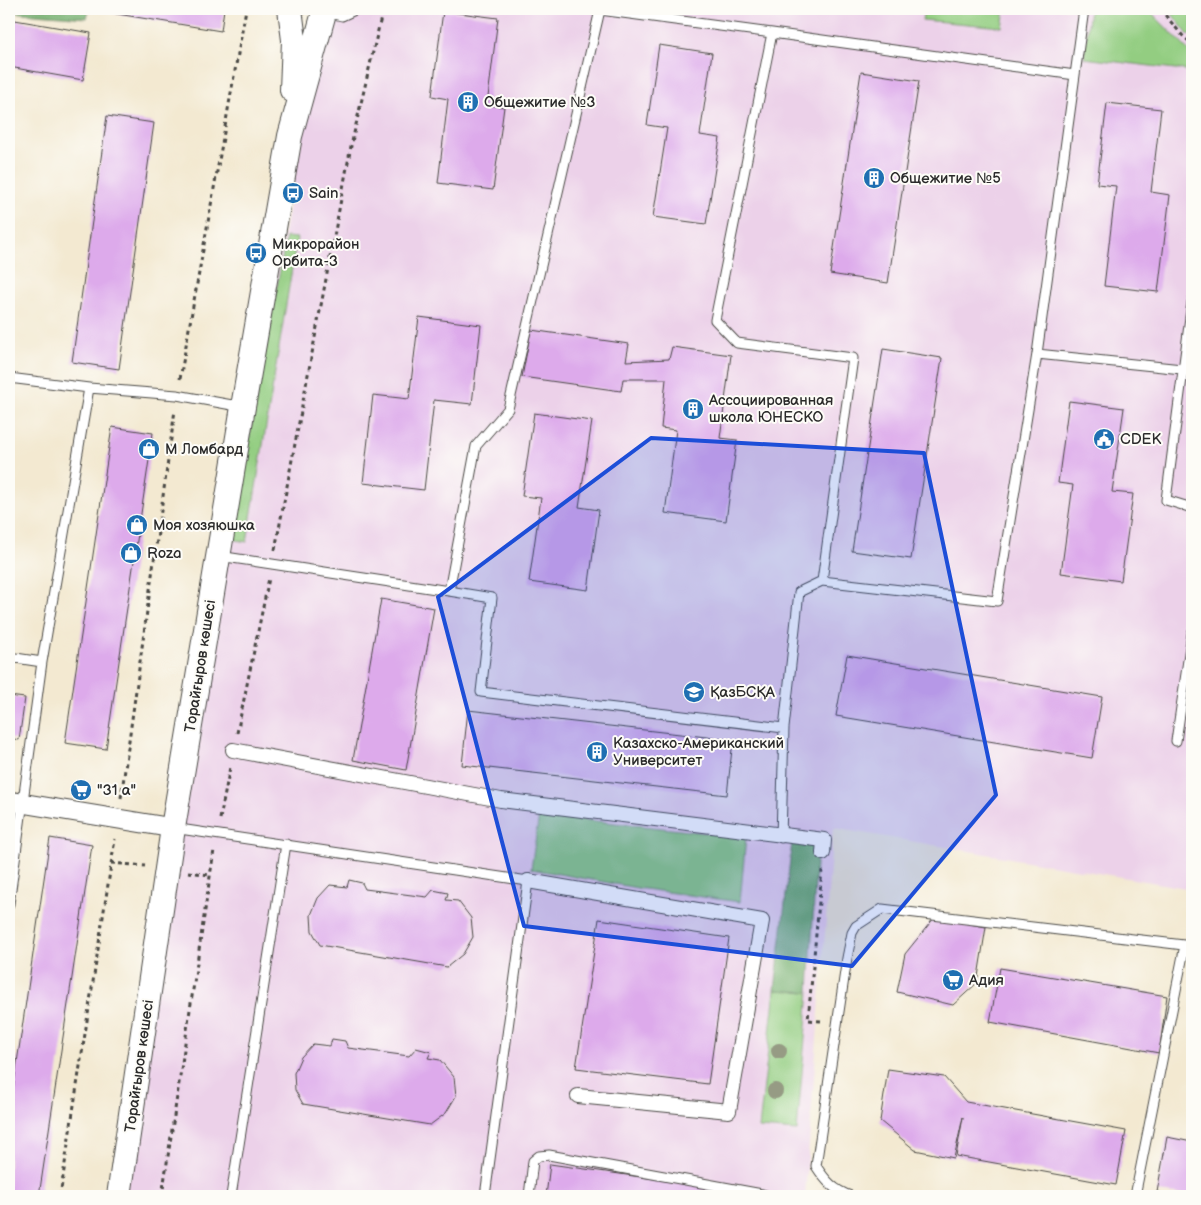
<svg xmlns="http://www.w3.org/2000/svg" width="1201" height="1205" font-family="'Balsamiq Sans',sans-serif">
	<style>
		.built { fill: #ecd1e9 }
		.green { fill: #93cd81; stroke: #5f7c56 }
		.forest { fill: #76b06f; stroke: #506e4d }
		.building { fill: #ddaaeb }
		.lines { fill: none; stroke-linecap: round; stroke-linejoin: round }
		.service-casing { stroke: #494844; stroke-width: 11 }
		.pedestrian-casing { stroke: #494844; stroke-width: 16 }
		.minor-casing { stroke: #494844; stroke-width: 21 }
		.tertiary-casing { stroke: #494844; stroke-width: 26 }
		.path { stroke: #494844; stroke-width: 3; stroke-dasharray: 4 4; stroke-linecap: butt }
		.service { stroke: #fff; stroke-width: 9 }
		.pedestrian { stroke: #fff; stroke-width: 14 }
		.minor { stroke: #fff; stroke-width: 19 }
		.tertiary { stroke: #fff; stroke-width: 24 }
		.tree { fill: #969b84 }
		.marked { fill: #1d4ed8; fill-opacity: 0.2; stroke: #1d4ed8; stroke-width: 4; stroke-linejoin: round }
		.labels { text-anchor: middle; stroke-width: 4; stroke-linejoin: round; paint-order: stroke }
		.poi-label { font-size: 15px; fill: #2b2b2b; stroke: #fdfcf7; text-anchor: start }
		.street-label { font-size: 15px; fill: #2b2b2b; stroke: #fdfcf7 }
	</style>
	<rect width="100%" height="100%" fill="#fdfcf7"/>
	<filter id="ink" filterUnits="userSpaceOnUse"><feTurbulence type="fractalNoise" baseFrequency=".02" numOctaves="2"/><feDisplacementMap in="SourceGraphic" scale="10" xChannelSelector="R" yChannelSelector="G"/><feConvolveMatrix kernelMatrix="1 2 1 2 8 2 1 2 1" color-interpolation-filters="sRGB"/></filter>
	<filter id="wash" filterUnits="userSpaceOnUse"><feTurbulence type="fractalNoise" baseFrequency=".0096" numOctaves="4" result="noise"/><feDisplacementMap in="SourceGraphic" scale="20" xChannelSelector="R" yChannelSelector="G"/><feGaussianBlur stdDeviation="1.12" result="paint"/><feColorMatrix in="noise" values="0 0 0 0 0 0 0 0 0 0 0 0 0 0 0 0 0 1.4 0 .05"/><feComposite in="paint" operator="in"/></filter>
	<g filter="url(#wash)">
		<rect width="100%" height="100%" fill="#f3e9d1"/>
		<!-- built -->
		<path class="built" d="M325,9H1192V889L833,828L805,1196H119L167,869Z"/>
		<!-- green -->
		<path class="green" d="M924,9H1005L1002,27L922,20Z
			M1090,9H1148L1192,54V71L1084,58Z
			M1168,9H1192V33L1189,36Z
			M286,237L297,238L247,542L231,539Z
			M539,815L746,837L740,902L637,888L531,869Z
			M775,990L809,992L797,1131L759,1128Z"/>
		<!-- forest -->
		<path class="forest" d="M9,9H90L87,18L9,12Z
			M792,842L817,846L809,992L775,990Z"/>
		<g id="blocks">
			<!-- building -->
			<path class="building" d="M100,9H224L221,31L99,11Z
				M443,11L498,18L487,105L504,107L493,190L438,183L448,99L432,96Z
				M9,19L91,33L83,80L9,67Z
				M659,45L712,53L700,135L720,138L706,224L653,217L667,128L647,125Z
				M861,72L919,81L888,283L830,274Z
				M1107,103L1161,109L1151,192L1170,195L1158,292L1104,286L1116,186L1097,184Z
				M107,116L154,123L119,369L72,362Z
				M419,317L481,325L472,404L434,400L424,490L363,483L373,395L409,399Z
				M531,330L629,344L626,361L669,359L672,347L731,355L720,438L737,440L726,521L665,513L676,430L661,428L666,379H623L621,391L522,377Z
				M883,349L942,358L911,559L852,551Z
				M1069,401L1124,408L1112,492L1133,494L1121,581L1061,573L1073,485L1058,483Z
				M534,413L592,421L579,507L599,510L588,590L529,582L541,498L522,496Z
				M112,427L153,433L106,749L65,743Z
				M381,599L434,608L406,770L353,760Z
				M847,655L1102,697L1092,758L836,716Z
				M9,696L25,698L19,740L9,738Z
				M468,710L733,740L727,795L462,765Z
				M50,838L92,845L39,1196H9V1117Z
				M349,880L362,883L365,889L427,897L433,890L448,893L446,900L458,901L471,918L473,937L463,954L447,967L320,945L312,931L311,915L318,898L330,885L347,887Z
				M934,918L986,927L977,983L953,1005L897,992L905,954Z
				M599,919L729,938L708,1084L576,1068Z
				M1000,968L1167,996L1159,1053L990,1022Z
				M332,1039L345,1041L348,1048L409,1056L416,1048L431,1052L428,1058L440,1060L454,1077L456,1096L446,1113L430,1125L303,1104L295,1090L294,1073L301,1057L313,1044L330,1046Z
				M888,1069L944,1077L966,1102L1126,1131L1116,1185L956,1156L963,1117L954,1158L915,1150L880,1121Z
				M1167,1137L1192,1142V1196L1157,1192Z
				M550,1164L759,1194V1196H546Z"/>
		</g>
	</g>
	<g filter="url(#ink)">
		<use href="#blocks" fill-opacity="0" stroke="#494844" stroke-width="1"/>
		<g class="lines">
			<!-- service casing -->
			<g class="service-casing">
				<path id="service" d="M582,9L600,10
					M325,12L342,16L357,9
					M772,33L1075,75
					M1192,302L1166,500L1192,508
					M1037,354L1182,369
					M9,378L89,388L177,395L243,407
					M219,556L449,591L476,446L508,409L600,10L772,33L715,320L737,343L853,358L822,581L997,601L1037,354L1084,9
					M449,591L492,598L481,692L784,728
					M9,657L42,662
					M1176,741L1192,633
					M173,828L528,881L485,1196
					M781,838L784,728L799,592L822,581
					M9,904L42,662L89,388
					M231,1196L286,844
					M529,1196L533,1161L539,1156L549,1155L762,1194L769,1196
					M851,1196C834,1191 825,1180 816,1166L847,958L852,933L856,926L882,909L1192,946
					M1135,1196L1185,945"/>
			</g>
			<!-- pedestrian casing -->
			<g class="pedestrian-casing">
				<path id="pedestrian" d="M233,750L501,800L824,840L823,853
					M528,881L762,921L729,1111L578,1096"/>
			</g>
			<!-- minor casing -->
			<g class="minor-casing">
				<path id="minor" d="M9,801L173,828"/>
			</g>
			<!-- tertiary casing -->
			<g class="tertiary-casing">
				<path id="tertiary" d="M290,9L294,40L292,90
					M119,1196L173,828L243,407L290,136L325,9"/>
			</g>
			<!-- path -->
			<path class="path" d="M1160,9L1182,35L1192,44
				M180,379L246,9
				M275,550L351,146L383,9
				M237,733L269,578
				M121,798L175,410
				M220,819L230,767
				M111,863L145,866
				M188,872L210,875
				M821,1021L808,1020L822,870
				M60,1196L115,839
				M162,1196L214,850"/>
			<!-- service -->
			<use href="#service" class="service"/>
			<!-- pedestrian -->
			<use href="#pedestrian" class="pedestrian"/>
			<!-- minor -->
			<use href="#minor" class="minor"/>
			<!-- tertiary -->
			<use href="#tertiary" class="tertiary"/>
		</g>
		<!-- trees -->
		<g class="tree">
			<circle cx="779" cy="1051" r="8"/>
			<circle cx="775" cy="1091" r="8"/>
		</g>
	</g>
	<!-- marked area -->
	<path class="marked" d="M651,438L924,453L996,795L852,966L524,926L438,597Z"/>
	<!-- icons -->
	<defs>
		<g id="building-disc" transform="scale(1.125)"><circle r="9.5" fill="#1f6fb2" stroke="#fdfcf7"/><path d="M-4-6H4V6H1V3H-1V6H-4ZM-2.5-4.3h1.7v1.8h-1.7ZM.8-4.3h1.7v1.8H.8ZM-2.5-1h1.7V.8h-1.7ZM.8-1h1.7V.8H.8Z" fill="#fff"/></g>
		<g id="bus-disc" transform="scale(1.125)"><circle r="9.5" fill="#1f6fb2" stroke="#fdfcf7"/><path d="M-5-6H5V4H4V6H2V4H-2V6H-4V4H-5ZM-3.5-4V0h7V-4ZM-3.5 1.2v1.5H-2V1.2ZM2 1.2v1.5H3.5V1.2Z" fill="#fff"/></g>
		<g id="civic-disc" transform="scale(1.125)"><circle r="9.5" fill="#1f6fb2" stroke="#fdfcf7"/><path d="M-.6-6.5H3V-4.5H.6V-3L4-1V1h2V6H-6V1h2V-1L-.6-3ZM-1.2 2.5V6h2.4V2.5Z" fill="#fff"/></g>
		<g id="shop-disc" transform="scale(1.125)"><circle r="9.5" fill="#1f6fb2" stroke="#fdfcf7"/><path d="M-5-2.5h2.3a2.7 3.5 0 0 1 5.4 0H5L5.5 6h-11ZM-1.5-2.5h3a1.5 2.3 0 0 0-3 0Z" fill="#fff"/></g>
		<g id="university-disc" transform="scale(1.125)"><circle r="9.5" fill="#1f6fb2" stroke="#fdfcf7"/><path d="M0-5L7-2L0 1L-7-2ZM-4 1L0 2.5L4 1V4Q0 6-4 4Z" fill="#fff"/></g>
		<g id="supermarket-disc" transform="scale(1.125)"><circle r="9.5" fill="#1f6fb2" stroke="#fdfcf7"/><path d="M-6-5.5h2.5l.6 2H6L4.5 2H-2.5L-4.4-4H-6ZM-1.5 3.2a1.3 1.3 0 1 0 .1 0ZM3 3.2a1.3 1.3 0 1 0 .1 0Z" fill="#fff"/></g>
	</defs>
	<g fill-rule="evenodd">
		<use href="#building-disc" x="468" y="102"/>
		<use href="#building-disc" x="874" y="178"/>
		<use href="#bus-disc" x="293" y="193"/>
		<use href="#bus-disc" x="256" y="253"/>
		<use href="#building-disc" x="693" y="409"/>
		<use href="#civic-disc" x="1104" y="439"/>
		<use href="#shop-disc" x="149" y="449"/>
		<use href="#shop-disc" x="137" y="525"/>
		<use href="#shop-disc" x="131" y="553"/>
		<use href="#university-disc" x="694" y="692"/>
		<use href="#building-disc" x="597" y="752"/>
		<use href="#supermarket-disc" x="81" y="790"/>
		<use href="#supermarket-disc" x="953" y="980"/>
	</g>
	<g class="labels">
		<!-- poi labels -->
		<g class="poi-label">
			<text x="484" y="107">Общежитие №3</text>
			<text x="890" y="183">Общежитие №5</text>
			<text x="309" y="198">Sain</text>
			<text x="272" y="249">Микрорайон<tspan x="272" dy="17">Орбита-3</tspan></text>
			<text x="709" y="405">Ассоциированная<tspan x="709" dy="17">школа ЮНЕСКО</tspan></text>
			<text x="1120" y="444">CDEK</text>
			<text x="165" y="454">М Ломбард</text>
			<text x="153" y="530">Моя хозяюшка</text>
			<text x="147" y="558">Roza</text>
			<text x="710" y="697">ҚазБСҚА</text>
			<text x="613" y="748">Казахско-Американский<tspan x="613" dy="17">Университет</tspan></text>
			<text x="97" y="795">"31 а"</text>
			<text x="969" y="985">Адия</text>
		</g>
		<!-- street labels -->
		<g class="street-label">
			<text transform="translate(200 666) rotate(-81)" y="5">Торайғыров көшесі</text>
			<text transform="translate(139 1066) rotate(-82)" y="5">Торайғыров көшесі</text>
		</g>
	</g>
	<!-- margin -->
	<rect width="1201" height="1205" fill="none" stroke="#fdfcf7" stroke-width="30"/>
</svg>
